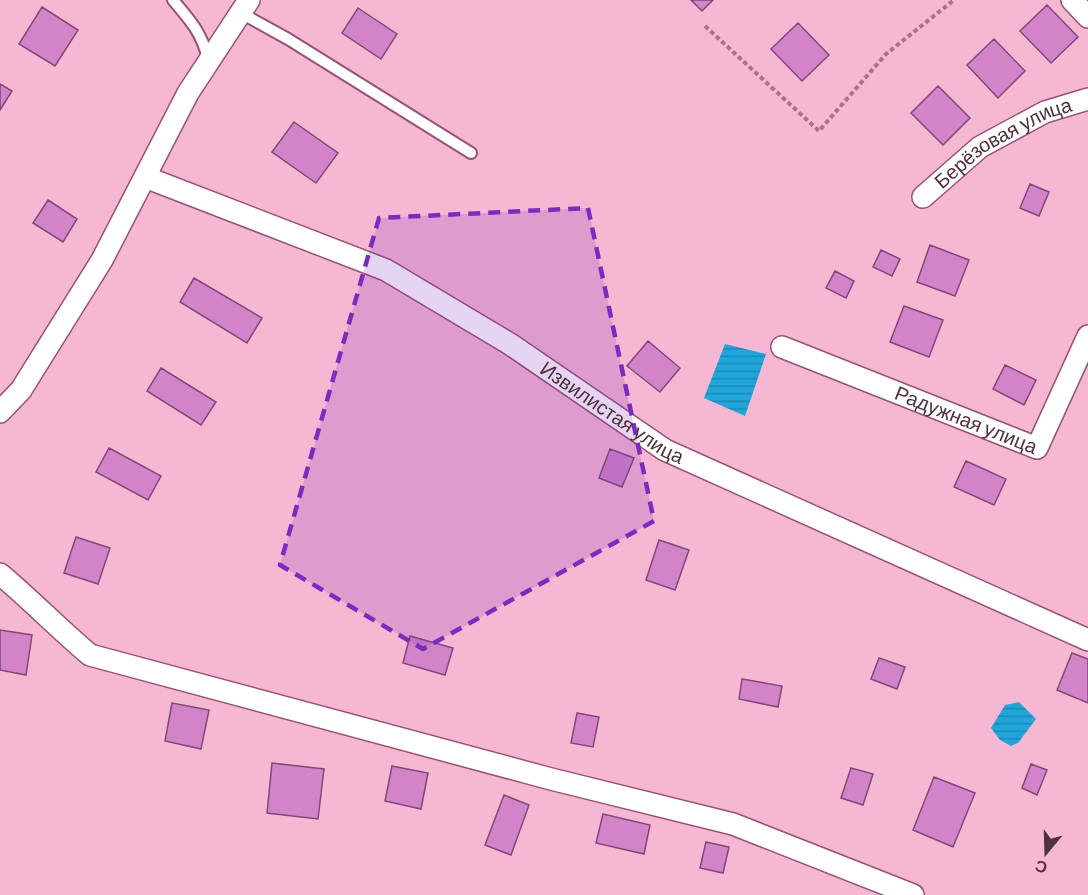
<svg xmlns="http://www.w3.org/2000/svg" width="1088" height="895" font-family="Barlow,sans-serif">
	<style>
		.water { fill: url(#water-rules) }
		.building { fill: #d383c8; stroke: #81497a; stroke-width: 1.5 }
		.lines { fill: none; stroke-linecap: round; stroke-linejoin: round }
		.lane-casing { stroke: #985273; stroke-width: 14 }
		.street-casing { stroke: #985273; stroke-width: 24 }
		.path { stroke: #a47489; stroke-width: 4; stroke-dasharray: 4.5 3; stroke-linecap: butt }
		.lane { stroke: #fff; stroke-width: 10 }
		.street { stroke: #fff; stroke-width: 21 }
		.marked { fill: #7b2cbf; fill-opacity: 0.2; stroke: #7b2cbf; stroke-width: 4.5; stroke-dasharray: 12 8; stroke-linejoin: round }
		.labels { text-anchor: middle; stroke-width: 5; stroke-linejoin: round; paint-order: stroke }
		.street-label { font-size: 20px; fill: #51313f; stroke: #f6b7d2 }
	</style>
	<defs>
		<pattern id="water-rules" width="6" height="5" patternUnits="userSpaceOnUse" patternTransform="scale(1.5)"><rect width="6" height="5" fill="#20a6db"/><path d="M0 2.5h6" fill="none" stroke="#1e88b3"/></pattern>
	</defs>
	<rect width="100%" height="100%" fill="#f6b7d2"/>
	<!-- water -->
	<path class="water" d="M725,344L766,354L745,416L704,398Z
		M1019,702L1036,719L1018,743L1011,746L1000,740L991,728L1005,705Z"/>
	<!-- building -->
	<path class="building" d="M691,0H713L702,11Z
		M1047,5L1078,37L1051,63L1020,31Z
		M42,7L78,30L55,66L19,44Z
		M358,8L397,34L381,59L342,33Z
		M798,23L829,55L802,81L771,49Z
		M994,39L1025,71L998,98L967,65Z
		M0,84L12,91L0,110Z
		M938,86L970,118L943,145L911,113Z
		M294,122L338,153L316,183L272,152Z
		M1030,184L1049,192L1039,216L1020,208Z
		M48,200L77,219L63,242L33,223Z
		M930,245L969,260L955,296L917,282Z
		M881,250L900,259L892,276L873,267Z
		M835,271L854,281L846,298L826,288Z
		M194,278L262,318L247,343L180,302Z
		M904,306L943,320L929,357L890,342Z
		M648,341L680,368L660,392L627,366Z
		M1005,365L1036,380L1024,405L993,389Z
		M161,368L216,402L201,425L147,391Z
		M109,448L161,476L148,500L96,472Z
		M610,449L634,458L622,487L599,478Z
		M966,461L1006,479L994,505L954,487Z
		M76,537L110,548L98,584L64,573Z
		M659,540L689,550L675,590L646,580Z
		M0,630L32,635L26,675L0,670Z
		M410,636L453,648L445,675L403,663Z
		M1072,653L1088,659V703L1057,690Z
		M879,658L905,667L897,689L871,679Z
		M742,679L782,686L778,707L739,699Z
		M172,703L209,710L201,749L165,741Z
		M577,713L599,717L593,747L571,743Z
		M272,763L324,769L318,819L267,813Z
		M1031,764L1047,770L1037,795L1022,788Z
		M392,766L428,773L421,809L385,801Z
		M851,768L873,774L863,805L841,798Z
		M934,777L975,793L953,847L913,830Z
		M504,795L529,805L511,855L485,845Z
		M603,814L650,825L644,854L596,843Z
		M706,842L729,847L723,873L700,868Z"/>
	<g class="lines">
		<!-- lane casing -->
		<g class="lane-casing">
			<path id="lane" d="M173,0C190,20 202,33 208,59
				M241,13L288,39L471,153"/>
		</g>
		<!-- street casing -->
		<g class="street-casing">
			<g id="street">
				<path d="M1072,0L1088,17"/>
				<path id="s1" d="M145,177L386,270L510,344L665,450L1088,640"/>
				<path id="s2" d="M923,197L980,147L1045,112L1088,99"/>
				<path id="s3" d="M782,347L1037,448L1088,336"/>
				<path d="M0,412L21,390L102,260L188,93L249,0"/>
				<path d="M0,574C31,600 59,629 90,655L551,779L733,824L913,895"/>
			</g>
		</g>
		<!-- path -->
		<path class="path" d="M705,26L819,131L886,54L954,0"/>
		<!-- lane -->
		<use href="#lane" class="lane"/>
		<!-- street -->
		<use href="#street" class="street"/>
	</g>
	<!-- marked area -->
	<path class="marked" d="M588,208L654,521L423,649L280,565L379,218Z"/>
	<g class="labels">
		<!-- street labels -->
		<g class="street-label">
			<text dy="7" stroke="none"><textPath href="#s2" startOffset="98">Берёзовая улица</textPath></text>
			<text dy="7" stroke="none"><textPath href="#s1" startOffset="526">Извилистая улица</textPath></text>
			<text dy="7" stroke="none"><textPath href="#s3" startOffset="198">Радужная улица</textPath></text>
		</g>
	</g>
	<!-- north arrow -->
	<g transform="translate(1046 853) rotate(199)" stroke="#f6b7d2" stroke-width="4.5" paint-order="stroke">
	<path d="M0-4.5L10 22L0 15L-10 22Z" fill="#51313f"/>
	<text y="-9" font-size="16" font-weight="bold" text-anchor="middle" fill="#51313f">С</text>
	</g>
</svg>
